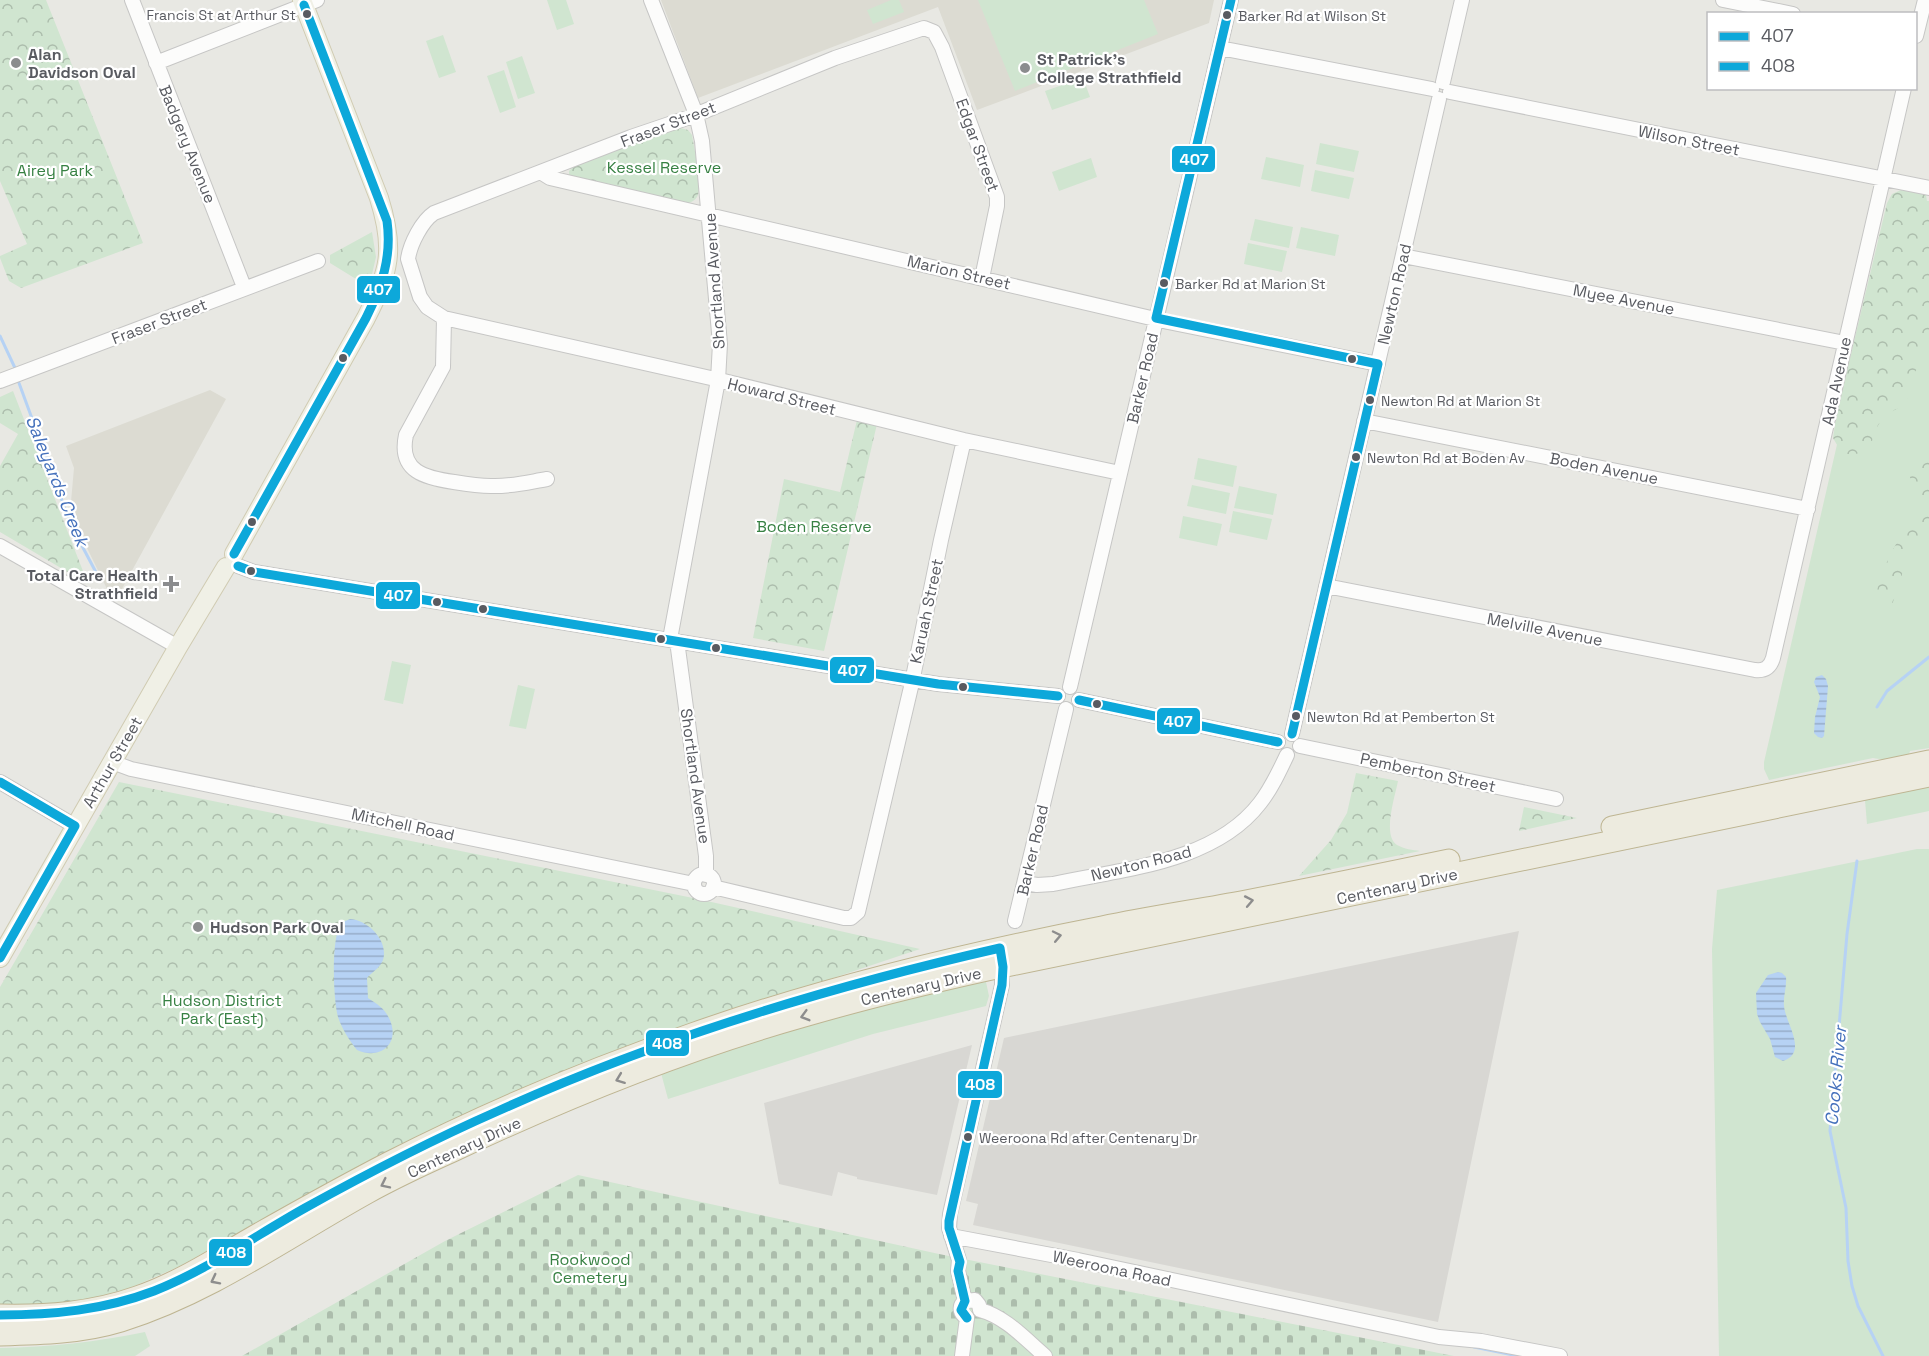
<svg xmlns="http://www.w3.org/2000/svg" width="1929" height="1356" font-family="'Space Grotesk',sans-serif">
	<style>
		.industrial { fill: #d8d7d3 }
		.education { fill: #dcdbd2 }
		.green { fill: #d0e5d0 }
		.forest { fill: url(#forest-crowns) }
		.cemetery { fill: url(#cemetery-stones) }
		.water { fill: url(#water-rules) }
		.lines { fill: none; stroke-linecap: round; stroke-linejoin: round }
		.stream { stroke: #b6d2f4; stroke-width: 3 }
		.minor-casing { stroke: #c6c6c5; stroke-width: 16 }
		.major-casing { stroke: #d0cbb2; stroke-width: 20 }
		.highway-casing { stroke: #beb592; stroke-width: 23 }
		.minor { stroke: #fcfcfb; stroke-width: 14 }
		.major { stroke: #f0f0e6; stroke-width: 18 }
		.highway { stroke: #edebdf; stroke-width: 21 }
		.bus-1-casing { stroke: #fff; stroke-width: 14 }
		.bus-2-casing { stroke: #fff; stroke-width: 14 }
		.bus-1 { stroke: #0da8da; stroke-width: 9 }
		.bus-2 { stroke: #0da8da; stroke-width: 9 }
		.oneway { stroke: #8d8d8d }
		.bus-dot { fill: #595b61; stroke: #fff; stroke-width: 2 }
		.poi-dot { fill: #8b8c8e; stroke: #fff; stroke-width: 2 }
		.labels { text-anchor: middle; stroke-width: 4.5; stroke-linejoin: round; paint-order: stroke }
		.bus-label { font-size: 14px; fill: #595b61; stroke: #fff; text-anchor: start }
		.poi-label { font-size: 16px; font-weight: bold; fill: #595b61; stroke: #fff; text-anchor: start }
		.street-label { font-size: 16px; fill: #595b61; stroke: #fff }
		.park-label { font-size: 16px; fill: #378143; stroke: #fff }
		.water-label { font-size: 18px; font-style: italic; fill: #4571bc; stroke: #fff }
		.line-badge { stroke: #fff; stroke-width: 2 }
		.badge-label { font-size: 16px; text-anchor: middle; font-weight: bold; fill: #fff }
	</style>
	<defs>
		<pattern id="forest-crowns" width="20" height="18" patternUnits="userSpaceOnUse" patternTransform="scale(1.5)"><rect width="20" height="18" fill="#d0e5d0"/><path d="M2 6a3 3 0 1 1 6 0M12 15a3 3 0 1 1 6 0" fill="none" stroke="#acbdac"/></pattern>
		<pattern id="cemetery-stones" width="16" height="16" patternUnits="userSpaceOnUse" patternTransform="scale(1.5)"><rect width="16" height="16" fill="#d0e5d0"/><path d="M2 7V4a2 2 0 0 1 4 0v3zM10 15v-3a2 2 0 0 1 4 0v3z" fill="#acbdac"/></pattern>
		<pattern id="water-rules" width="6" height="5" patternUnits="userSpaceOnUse" patternTransform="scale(1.5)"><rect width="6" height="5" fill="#b6d2f4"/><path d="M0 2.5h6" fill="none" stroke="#97adc9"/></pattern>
	</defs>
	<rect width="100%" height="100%" fill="#e8e8e3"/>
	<!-- industrial -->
	<path class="industrial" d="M1519,931L1438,1322L973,1225L978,1204L966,1201L1004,1038Z
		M972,1045L937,1195L857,1179V1177L838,1172L832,1196L779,1184L764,1103Z"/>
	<!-- education -->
	<path class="education" d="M661,0H1214L1209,23L977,110L938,7L698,98Z
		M210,390L226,399L117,598L108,591L70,513L74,468L66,446Z"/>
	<!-- green -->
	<path class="green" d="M547,0H566L574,24L557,30Z
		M891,0H899L904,12L873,24L867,10Z
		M978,0H1144L1158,34L1015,91Z
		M443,35L456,72L439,78L426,41Z
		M522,56L535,93L518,99L506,62Z
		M504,70L516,107L500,113L487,76Z
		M1083,78L1090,97L1052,110L1045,91Z
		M1320,143L1359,151L1354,172L1316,164Z
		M1266,157L1304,165L1300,187L1261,179Z
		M1091,158L1097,177L1059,191L1052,172Z
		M1315,170L1354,178L1349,199L1311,191Z
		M1255,219L1293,227L1289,248L1250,240Z
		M1301,227L1339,235L1335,256L1296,248Z
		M1248,243L1287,251L1282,272L1244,264Z
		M1929,335V748L1910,751L1909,754C1898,757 1884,761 1873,758L1769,780L1764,769V762L1847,401Z
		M1198,458L1237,466L1233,487L1194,479Z
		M1192,485L1230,493L1226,514L1187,506Z
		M1239,486L1277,494L1273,515L1234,508Z
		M1233,511L1272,519L1267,540L1229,532Z
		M1183,516L1222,524L1217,546L1179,538Z
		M392,661L411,665L403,704L384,700Z
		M518,685L535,689L526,729L509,726Z
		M1929,787V811L1867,824L1865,800Z
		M1917,849H1929V1356H1719L1712,949L1717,890Z
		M986,982L989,996L986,1006L873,1034L668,1099L661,1073L839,1014L947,988Z
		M145,1332L150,1346L135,1356H0V1348C49,1347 97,1342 145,1332Z"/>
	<!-- forest -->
	<path class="forest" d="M0,0H46L143,243L21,288L9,281L0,258V256L27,244L0,181Z
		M677,127L688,130L692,135C694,147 703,188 697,197C693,203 687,203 680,205L569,176V171L573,167Z
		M1901,190L1926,195L1927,201H1929V345L1920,358L1905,405C1896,409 1887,413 1881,421C1869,436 1877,456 1847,454L1840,450L1833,438L1836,417L1887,203L1892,194Z
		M372,232L376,257L369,287L330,263V255Z
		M13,391L88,584L0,532V466L18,434L0,423V397Z
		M857,420L877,424L824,651L753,638L784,479L840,492Z
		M1929,456V529L1916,543L1908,556L1891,608L1880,610L1875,606C1876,581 1888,558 1900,537C1903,531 1905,524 1908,520C1911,516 1916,514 1919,510C1928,495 1898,475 1913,463C1917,459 1924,460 1929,456Z
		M1356,773L1398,781C1395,797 1382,835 1397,845C1404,849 1413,850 1420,851L1299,876L1331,840L1347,813Z
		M119,782L698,899L920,949L719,1016L382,1154L180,1266L130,1288L72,1304L0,1306V987Z
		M1524,807L1577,818L1519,831Z"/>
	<!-- cemetery -->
	<path class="cemetery" d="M578,1175L939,1254L1454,1356H242L445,1241Z"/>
	<!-- water -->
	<path class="water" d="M1822,675L1826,679L1828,686L1824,736L1822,738L1818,737L1814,733L1815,717L1820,697L1814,682L1816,677Z
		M350,919C368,920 389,941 383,960C380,968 372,972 367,978L368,998C377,1004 384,1008 389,1018C401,1042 382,1061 357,1050C349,1040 342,1029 338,1017C333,999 331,938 341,923Z
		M1778,972L1782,973L1786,977C1787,987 1783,996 1784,1006C1785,1022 1809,1053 1783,1061L1775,1057L1770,1039L1760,1022L1757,1014L1756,993L1768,975Z"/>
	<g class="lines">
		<!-- stream -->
		<path class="stream" d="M0,336L15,368
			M19,383L71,525L99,578
			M1877,707L1887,691L1929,657
			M1857,861L1847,934L1830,1131L1846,1208L1848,1261L1852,1286L1858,1306L1883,1356
			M1474,1347L1518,1356"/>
		<!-- minor casing -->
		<g class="minor-casing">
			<path id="minor" d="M132,0L244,287
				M651,0L696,114L702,141L720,344L718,380L670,639
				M1723,0L1793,14
				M1916,36L1925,0
				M1220,48L1432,89
				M156,63L317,0
				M1443,82L1462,0
				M1450,92L1929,188
				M542,173L550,178L1168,322L1378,364
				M1403,256L1845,343
				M982,278L997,206V197L942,47L934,32L924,28L835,58L690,117L631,137L434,213C422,221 410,244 408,259L420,297L427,307L444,318L724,381L964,440L1120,473
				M444,318L443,367L406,435C398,472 426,478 454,482C466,484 479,486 491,486C510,487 529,482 547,479
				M0,381L318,261
				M1364,421L1808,509
				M0,546L178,647
				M238,566L254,572L938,684L1058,696
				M1326,586L1755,670C1764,671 1770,668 1773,658L1904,88
				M677,641L706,856V875
				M1070,687L1231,0
				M1079,700L1278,742
				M1292,734L1439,99
				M1300,746L1556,799
				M112,762L131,769L694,884
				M0,782L75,826
				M694 884a10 10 0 1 1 20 0a10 10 0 1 1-20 0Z
				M1025,883L1037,885L1053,884C1122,869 1214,863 1260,803C1271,789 1279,772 1287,755
				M713,887L844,918H851L858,912L911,687L941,540L964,440
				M1015,921L1066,709
				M951,1236L1078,1260L1439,1337L1481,1341L1560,1356
				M965,1301L958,1271L959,1260L949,1228L950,1214L1002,985V959
				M980,1310C1006,1317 1025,1339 1045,1356
				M967,1318C960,1314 958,1306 965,1301L975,1300L979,1305L980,1310
				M962,1356L967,1318"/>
		</g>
		<!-- major casing -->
		<g class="major-casing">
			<path id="major" d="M234,554L366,318C390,271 395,249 379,198L302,0
				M0,958L178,647L226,567"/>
		</g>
		<!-- highway casing -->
		<g class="highway-casing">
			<path id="highway" d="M1612,827L1929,761
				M0,1315C46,1316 92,1313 137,1297C178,1283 215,1259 253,1237C297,1212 342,1187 388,1163C486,1113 588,1070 692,1034C825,987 963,954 1102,927C1150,917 1198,910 1246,901C1314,888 1382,874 1449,860
				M0,1335C41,1334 82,1333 121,1321C210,1293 286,1238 367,1193C394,1178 424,1164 453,1151C565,1098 681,1051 801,1017C862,999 924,984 987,970L1929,776"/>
		</g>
		<!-- minor -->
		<use href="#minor" class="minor"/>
		<!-- major -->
		<use href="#major" class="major"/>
		<!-- highway -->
		<use href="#highway" class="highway"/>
		<!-- bus-1 casing -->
		<g class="bus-1-casing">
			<path id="bus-1" d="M1156,318L1231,0
				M1156,318L1378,364
				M234,554L366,318C382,286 392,257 387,221L304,5
				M238,566L254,572L938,684L1058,696
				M1079,700L1278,742
				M1292,734L1378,364"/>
		</g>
		<!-- bus-2 casing -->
		<g class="bus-2-casing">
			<path id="bus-2" d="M0,782L75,826
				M0,958L75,826
				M0,1315C53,1315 104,1310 154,1291C207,1270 255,1236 305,1208C368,1173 432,1140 498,1111C659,1038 828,987 1000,948L1003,967L1002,985L949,1221V1228L960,1262L958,1271L965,1301L961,1310L967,1318"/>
		</g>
		<!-- bus-1 -->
		<use href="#bus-1" class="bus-1"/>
		<!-- bus-2 -->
		<use href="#bus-2" class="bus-2"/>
	</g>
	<!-- one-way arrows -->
	<defs><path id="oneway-chevron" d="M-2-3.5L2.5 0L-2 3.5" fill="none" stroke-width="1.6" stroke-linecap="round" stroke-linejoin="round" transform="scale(1.5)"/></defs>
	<g class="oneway">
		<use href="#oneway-chevron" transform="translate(1249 901) rotate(-11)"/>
		<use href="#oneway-chevron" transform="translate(1057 936) rotate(-12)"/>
		<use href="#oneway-chevron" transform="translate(805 1016) rotate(164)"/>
		<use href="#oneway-chevron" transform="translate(620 1079) rotate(159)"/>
		<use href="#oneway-chevron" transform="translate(385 1184) rotate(154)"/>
		<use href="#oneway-chevron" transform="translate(215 1280) rotate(153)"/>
	</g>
	<!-- markers -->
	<g class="bus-dot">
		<circle cx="307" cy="14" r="5"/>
		<circle cx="1227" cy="15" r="5"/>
		<circle cx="1164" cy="283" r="5"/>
		<circle cx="343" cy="358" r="5"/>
		<circle cx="1352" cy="359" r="5"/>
		<circle cx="1370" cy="400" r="5"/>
		<circle cx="1356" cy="457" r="5"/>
		<circle cx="252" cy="522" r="5"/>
		<circle cx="251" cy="571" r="5"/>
		<circle cx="437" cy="602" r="5"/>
		<circle cx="483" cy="609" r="5"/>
		<circle cx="661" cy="639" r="5"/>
		<circle cx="716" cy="648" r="5"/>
		<circle cx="963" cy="687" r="5"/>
		<circle cx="1097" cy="704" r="5"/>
		<circle cx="1296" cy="716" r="5"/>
		<circle cx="968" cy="1137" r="5"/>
	</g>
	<g class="poi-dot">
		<circle cx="16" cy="63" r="6"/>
		<circle cx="1025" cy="68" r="6"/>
		<path d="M168 575h6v6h6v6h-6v6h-6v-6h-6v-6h6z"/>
		<circle cx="198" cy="927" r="6"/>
	</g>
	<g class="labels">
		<!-- bus labels -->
		<g class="bus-label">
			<text x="296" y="20" text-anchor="end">Francis St at Arthur St</text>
			<text x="1238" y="21">Barker Rd at Wilson St</text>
			<text x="1175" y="289">Barker Rd at Marion St</text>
			<text x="1381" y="406">Newton Rd at Marion St</text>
			<text x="1367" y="463">Newton Rd at Boden Av</text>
			<text x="1307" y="722">Newton Rd at Pemberton St</text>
			<text x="979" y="1143">Weeroona Rd after Centenary Dr</text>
		</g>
		<!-- poi labels -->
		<g class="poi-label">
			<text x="28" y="60">Alan<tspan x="28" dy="18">Davidson Oval</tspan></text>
			<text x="1037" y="65">St Patrick's<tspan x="1037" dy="18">College Strathfield</tspan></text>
			<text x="158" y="581" text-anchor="end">Total Care Health<tspan x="158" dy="18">Strathfield</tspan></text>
			<text x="210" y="933">Hudson Park Oval</text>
		</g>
		<!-- street labels -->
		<g class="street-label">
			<text transform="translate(668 124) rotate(-21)" y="6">Fraser Street</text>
			<text transform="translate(1689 140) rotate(11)" y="6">Wilson Street</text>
			<text transform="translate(188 144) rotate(68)" y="6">Badgery Avenue</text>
			<text transform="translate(978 145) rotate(70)" y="6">Edgar Street</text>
			<text transform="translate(959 272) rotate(13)" y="6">Marion Street</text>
			<text transform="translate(714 281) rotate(-94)" y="6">Shortland Avenue</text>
			<text transform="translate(1394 294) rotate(-77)" y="6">Newton Road</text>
			<text transform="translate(1624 299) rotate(11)" y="6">Myee Avenue</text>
			<text transform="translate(159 321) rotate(-21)" y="6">Fraser Street</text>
			<text transform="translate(1142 378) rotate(-77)" y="6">Barker Road</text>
			<text transform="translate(1836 381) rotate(-78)" y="6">Ada Avenue</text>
			<text transform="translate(782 396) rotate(14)" y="6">Howard Street</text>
			<text transform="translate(1604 468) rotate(11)" y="6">Boden Avenue</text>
			<text transform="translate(926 611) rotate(-78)" y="6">Karuah Street</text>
			<text transform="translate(1545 629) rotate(11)" y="6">Melville Avenue</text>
			<text transform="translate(112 762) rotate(-60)" y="6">Arthur Street</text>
			<text transform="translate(1428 772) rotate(12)" y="6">Pemberton Street</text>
			<text transform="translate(696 776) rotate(82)" y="6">Shortland Avenue</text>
			<text transform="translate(403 824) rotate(12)" y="6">Mitchell Road</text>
			<text transform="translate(1032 850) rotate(-77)" y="6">Barker Road</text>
			<text transform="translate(1141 863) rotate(-14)" y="6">Newton Road</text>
			<text transform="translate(1397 886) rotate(-12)" y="6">Centenary Drive</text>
			<text transform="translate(921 986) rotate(-13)" y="6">Centenary Drive</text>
			<text transform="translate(464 1147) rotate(-25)" y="6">Centenary Drive</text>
			<text transform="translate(1112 1268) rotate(12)" y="6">Weeroona Road</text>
		</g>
		<!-- park labels -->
		<g class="park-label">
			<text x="664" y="173">Kessel Reserve</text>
			<text x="55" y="176">Airey Park</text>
			<text x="814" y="532">Boden Reserve</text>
			<text x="222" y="1006">Hudson District<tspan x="222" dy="18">Park (East)</tspan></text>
			<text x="590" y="1265">Rookwood<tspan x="590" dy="18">Cemetery</tspan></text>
		</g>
		<!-- water labels -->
		<g class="water-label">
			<text transform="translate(57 481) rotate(68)" y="6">Saleyards Creek</text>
			<text transform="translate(1836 1076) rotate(-85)" y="6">Cooks River</text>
		</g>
	</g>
	<g class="line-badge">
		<rect x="1171" y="145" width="45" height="28" rx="6" fill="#0da8da"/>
		<rect x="356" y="275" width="45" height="29" rx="6" fill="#0da8da"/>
		<rect x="375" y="581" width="46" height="29" rx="6" fill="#0da8da"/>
		<rect x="829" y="656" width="46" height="28" rx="6" fill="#0da8da"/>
		<rect x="1156" y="707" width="45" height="28" rx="6" fill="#0da8da"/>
		<rect x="645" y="1029" width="45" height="28" rx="6" fill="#0da8da"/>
		<rect x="957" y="1070" width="46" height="29" rx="6" fill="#0da8da"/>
		<rect x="208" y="1238" width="45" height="29" rx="6" fill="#0da8da"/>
	</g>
	<g class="badge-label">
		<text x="1194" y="165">407</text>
		<text x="378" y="295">407</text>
		<text x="398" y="601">407</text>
		<text x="852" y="676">407</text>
		<text x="1178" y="727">407</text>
		<text x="667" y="1049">408</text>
		<text x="980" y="1090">408</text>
		<text x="231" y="1258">408</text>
	</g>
	<!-- legend -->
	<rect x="1707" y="12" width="210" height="78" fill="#ffffff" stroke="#bdbdc0" stroke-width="1.5"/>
	<rect x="1719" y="32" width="30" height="9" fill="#0da8da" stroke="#bdbdc0" stroke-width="1.5"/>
	<text x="1761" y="42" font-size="18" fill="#595b61">407</text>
	<rect x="1719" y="62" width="30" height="9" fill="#0da8da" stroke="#bdbdc0" stroke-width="1.5"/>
	<text x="1761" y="72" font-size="18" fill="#595b61">408</text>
</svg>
